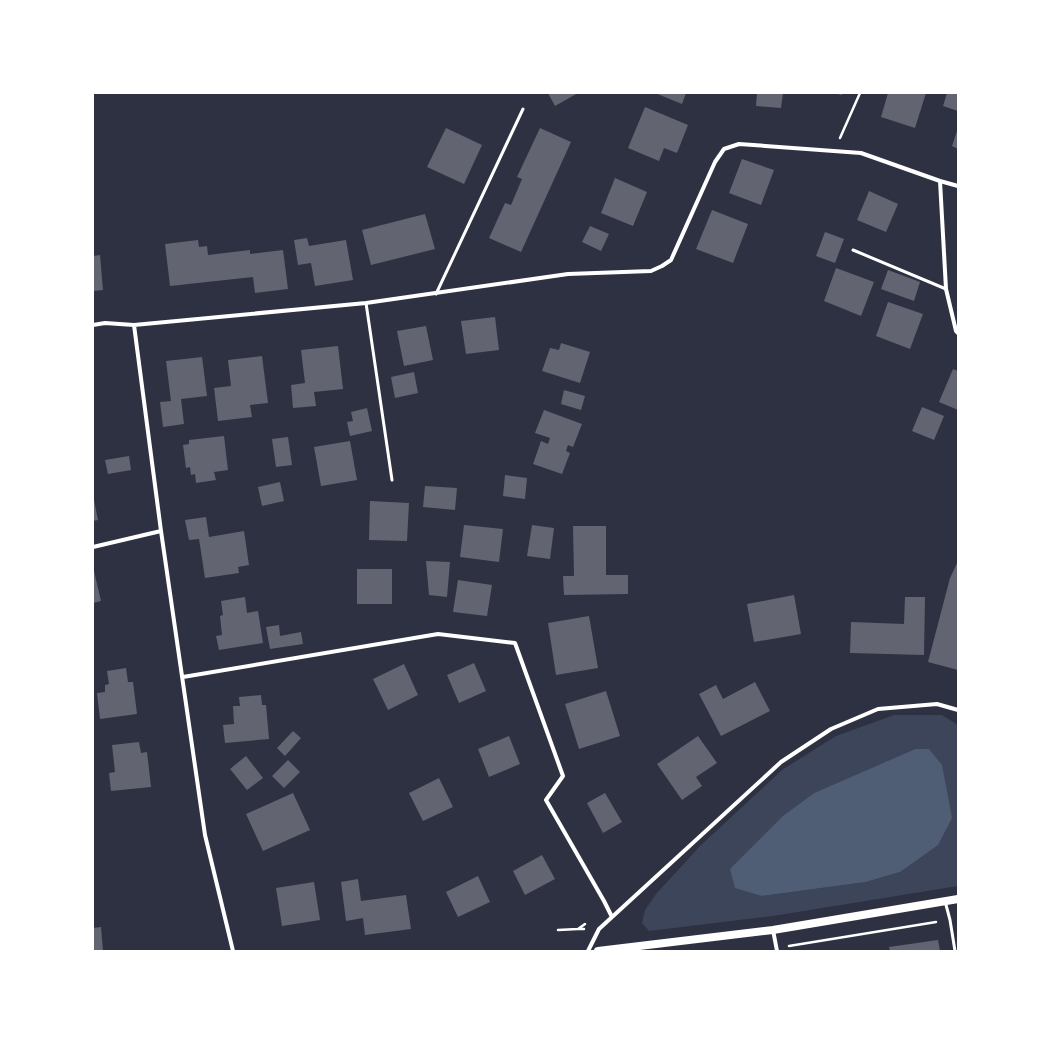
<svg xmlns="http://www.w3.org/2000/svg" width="1051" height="1044" font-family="'Sofia Sans Condensed',sans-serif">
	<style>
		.green { fill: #3c4559; fill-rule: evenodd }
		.water { fill: #4f5d75 }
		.building { fill: #626471 }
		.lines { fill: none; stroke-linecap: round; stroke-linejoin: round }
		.path { stroke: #fff; stroke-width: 2.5 }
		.service { stroke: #fff; stroke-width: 3 }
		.minor { stroke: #fff; stroke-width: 4 }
		.secondary { stroke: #fff; stroke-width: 8 }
	</style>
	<rect width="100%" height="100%" fill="#2d3142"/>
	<!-- green -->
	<path class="green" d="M894,715H942L958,725V886L773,916L649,931L642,923L645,910L656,894L700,846L782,770L836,736ZM915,749L900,872L866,882L762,896L784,815L814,793Z"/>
	<!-- water -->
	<path class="water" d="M915,749H929L942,765L952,818L938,845L900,872L866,882L762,896L735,888L730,869L784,815L814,793Z"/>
	<!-- building -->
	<path class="building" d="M548,93H578L555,106Z
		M655,93H686L682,104Z
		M757,93H783L781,108L756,106Z
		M832,93H842V95Z
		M888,93H926L915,128L881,117Z
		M947,93H958V111L943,106Z
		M645,107L688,125L677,153L664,148L659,161L628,148Z
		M446,128L482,145L464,184L427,167Z
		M540,128L571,142L521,252L489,238L505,203L511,205L522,179L517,177Z
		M958,128V149L952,146Z
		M742,159L774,170L761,205L729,193Z
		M615,178L647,192L633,226L601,213Z
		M869,191L898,204L886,232L857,220Z
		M712,210L748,224L733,263L696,249Z
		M425,214L435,249L371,265L362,230Z
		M590,226L609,234L601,251L582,242Z
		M825,232L844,239L835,263L816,256Z
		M307,238L309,246L346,240L353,280L315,286L311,263L298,265L294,240Z
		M198,240L199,247L207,246L208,255L250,250V254L283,250L288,289L255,293L253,277L170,286L165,244Z
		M100,255L103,290L93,291V256Z
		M836,268L874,282L861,316L824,301Z
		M888,270L920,282L914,301L881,289Z
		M888,302L923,314L910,349L876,336Z
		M495,317L499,350L466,354L461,321Z
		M426,326L433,360L404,366L397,331Z
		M561,343L590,352L580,383L542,371L550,348L559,350Z
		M338,346L343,389L314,392L316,406L293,408L291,385L305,383L301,350Z
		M262,356L268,403L250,405L252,417L218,421L214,388L231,386L228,360Z
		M202,357L207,396L181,399L184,424L163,427L160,402L171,401L166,361Z
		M953,369L958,371V410L939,402Z
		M414,372L418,393L395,398L391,377Z
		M564,390L585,396L581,410L561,404Z
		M922,407L944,416L934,440L912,431Z
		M367,408L372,431L350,436L347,422L353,421L351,412Z
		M544,410L582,424L573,447L568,445L566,451L570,453L562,474L533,464L541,441L548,444L550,438L535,433Z
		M224,436L228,470L214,472L216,480L196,483L195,474L191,475L190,467L186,468L183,445L189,444V440Z
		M288,437L292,465L276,467L272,439Z
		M350,441L357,480L321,486L314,447Z
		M129,456L131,470L108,474L105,460Z
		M505,475L527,478L525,499L503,496Z
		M280,482L284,501L262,506L258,487Z
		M425,486L457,488L455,510L423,507Z
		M93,495L98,520L93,521Z
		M370,501L409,503L407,541L369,540Z
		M206,517L209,537L244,531L249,565L238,567L239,573L205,578L199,539L189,540L185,520Z
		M464,525L503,529L499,562L460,557Z
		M532,525L554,528L550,559L527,556Z
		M573,526H606V575H628V594L564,595L563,576H574Z
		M426,561L450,562L447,597L429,595Z
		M958,561V670L928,662L950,578Z
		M357,569H392V604H357Z
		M93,571H94L101,601L93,603Z
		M458,580L492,585L487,616L453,612Z
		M794,595L801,634L754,642L747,604Z
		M245,597L247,613L258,611L263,643L219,650L216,636L222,635L220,616L223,615L221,601Z
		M905,597H925L924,655L850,653L851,622L904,624Z
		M589,616L598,668L556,675L548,623Z
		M279,625L280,636L301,632L303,644L270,649L266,627Z
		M474,663L486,691L459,703L447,675Z
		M404,664L418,695L388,710L373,679Z
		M126,668L128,682H133L137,714L100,719L97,693L105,692V685L109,684L107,671Z
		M755,682L770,711L721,736L699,694L716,685L723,699Z
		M606,691L620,736L579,749L565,704Z
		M261,695L262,705H266L269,739L225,743L223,725L234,724L233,706H240L239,697Z
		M293,731L301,738L285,756L277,748Z
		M509,736L520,764L489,777L478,749Z
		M698,736L717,763L696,777L702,786L682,800L657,764Z
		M139,742L141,753L147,752L151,787L111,791L109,773L115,772L112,745Z
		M246,756L263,778L247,790L230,769Z
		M288,760L300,772L284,788L272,776Z
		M439,778L453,807L423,821L409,793Z
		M293,793L310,830L263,851L246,814Z
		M605,793L622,822L603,833L587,803Z
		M542,855L555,879L525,895L513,871Z
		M478,876L490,902L458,917L446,892Z
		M358,879L361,901L406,895L411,929L365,935L363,918L346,921L341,882Z
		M314,882L320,920L282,926L276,888Z
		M101,927L103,951H93V928Z
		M938,940L940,951H890L889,947Z"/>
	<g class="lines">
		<!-- path -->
		<path class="path" d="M840,138L860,93
			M584,929H578L585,924
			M558,930L578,929
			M789,946L936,922"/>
		<!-- service -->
		<path class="service" d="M853,250L946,289
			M436,294L523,109
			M366,303L392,480
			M945,901L950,920L955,951"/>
		<!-- minor -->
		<path class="minor" d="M940,181L946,289L956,331L958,333
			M93,325L105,323L134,325L366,303L568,274L651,271L662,266L671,260L715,162L724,149L739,144L861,153L940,181L958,186
			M134,325L161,531L205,835L233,951
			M93,547L161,531
			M183,677L438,634L515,643L563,776L546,800L604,901L612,917
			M773,930L777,951
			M588,951L599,929L781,762L831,729L878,709L937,704L958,710"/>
		<!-- secondary -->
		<path class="secondary" d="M598,951L773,930L958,899"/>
	</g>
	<!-- border -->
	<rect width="1051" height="1044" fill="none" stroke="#ffffff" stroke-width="188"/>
</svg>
